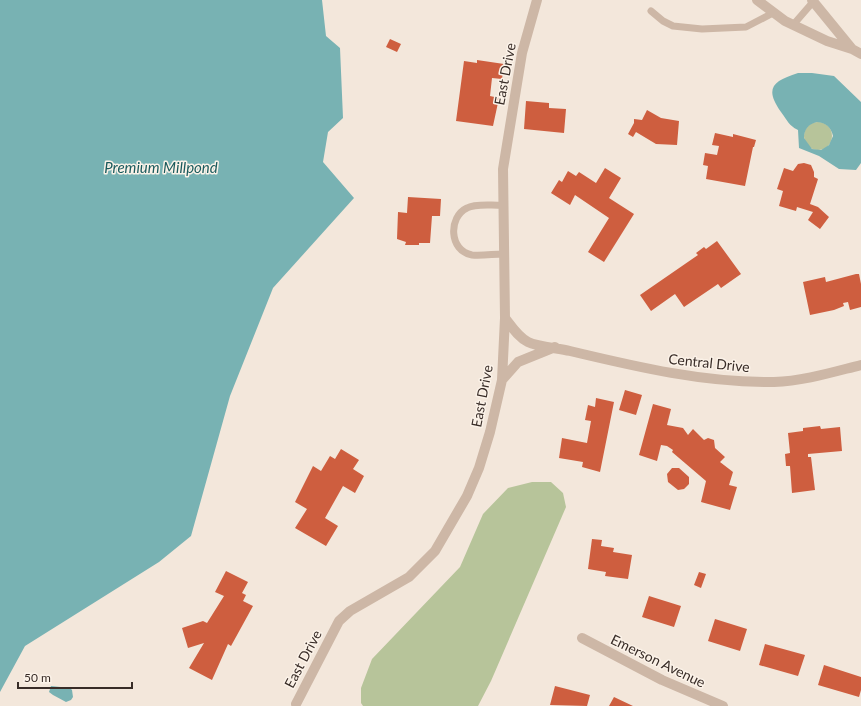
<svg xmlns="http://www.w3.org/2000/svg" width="861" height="706" font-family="Lato,sans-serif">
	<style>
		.green { fill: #b7c49a }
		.water { fill: #78b2b3; fill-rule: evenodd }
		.building { fill: #ce5e3f }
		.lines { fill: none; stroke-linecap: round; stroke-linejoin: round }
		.service { stroke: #cdb7a6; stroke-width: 7 }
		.minor { stroke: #cdb7a6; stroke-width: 10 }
		.labels { text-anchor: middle; stroke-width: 3; stroke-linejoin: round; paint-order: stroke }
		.street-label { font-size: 14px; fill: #382c27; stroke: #fbf2e8 }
		.water-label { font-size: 15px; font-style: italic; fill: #1a5a5c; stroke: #fbf2e8 }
	</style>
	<rect width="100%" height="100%" fill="#f3e7db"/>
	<!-- green -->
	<path class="green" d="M804 136a14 14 0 1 1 28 0a14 14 0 1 1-28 0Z
		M532,482H551L563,493L566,507L491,681L478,706H363L361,703V688L372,659L460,567L483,514L508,488Z"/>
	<!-- water -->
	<path class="water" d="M0,0H322L326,36L340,48L343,118L328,132L323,162L354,198L273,288L230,396L191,536L159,562L25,646L0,692Z
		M798,73H812L834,76L861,102V163L856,170L839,169L819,156L799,148L798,130C788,125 788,121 781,112C764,88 773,81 798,73ZM817,122C826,123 831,127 833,136L829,145L821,150L812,149L804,138C804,130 808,124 817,122Z
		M51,686L70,688L72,690L73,697L71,700L66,702L53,695L49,692Z"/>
	<!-- building -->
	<path class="building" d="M390,39L401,44L397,52L386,47Z
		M477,60L504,64L502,79L492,78L490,96L499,98L493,126L456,121L464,61L477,63Z
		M526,101L549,103V108L566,109L564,133L524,129Z
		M647,110L661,118L679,121L677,145L656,144L636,132L633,137L628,134L634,123V119L642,120Z
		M715,133L733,137V134L756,140L754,147H753L745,186L706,179L708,166L703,165L705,153L717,155L719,146L712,145Z
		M804,163L811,165L814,172V177L818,179L810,204L818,207L829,217L820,229L808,220L813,212L797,207L796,211L779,206L783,191L777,189L784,168L793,171L798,164Z
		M605,168L621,178L609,198L634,214L604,262L588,252L609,218L575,195L570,205L551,193L559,180L562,182L568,171L576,176L579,172L596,183Z
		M408,197L441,199L440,216H432L430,243H419V245H405L406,242L397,239L398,212L407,213Z
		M717,241L741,274L721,288L718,284L684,307L675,294L651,311L640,295L698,255L696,253L704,247L706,249Z
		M856,274H859L861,284V307L850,310L848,302L843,303L844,306L834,310L810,315L803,282L825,277L826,282Z
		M625,390L642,395L636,415L619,410Z
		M596,398L614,402L600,472L582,467L583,462L559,458L562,438L587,443L591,421L585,420L588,405L595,407Z
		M653,404L671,409L667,425L683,428L688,435L693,429L704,440L708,438L714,440L715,448L725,457L720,462L733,472L729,485L737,487L730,510L701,502L706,481L672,452L673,450L667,446L661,445L657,461L639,455Z
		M820,426L821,429L840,427L842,451L808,454V457H811L815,490L792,493L790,466H786L785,454L790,453L788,433L803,431V428Z
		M341,449L359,460L353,469L364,476L355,493L343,486L325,518L338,526L326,546L295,528L307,509L295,502L313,466L321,471L330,456L335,459Z
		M672,468H679L689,477V484L684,489L678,490L668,482L667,474Z
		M592,539L602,540L601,546L614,548L613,552L632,555L628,579L605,576L606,572L588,569Z
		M226,571L248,582L242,593L246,595L243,601L253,606L231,646L228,644L212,680L189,668L204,643L188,648L182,628L203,621L207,623L224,596L215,592Z
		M699,572L706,574L701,588L694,585Z
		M649,596L681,606L674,627L642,617Z
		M715,619L747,629L740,651L708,641Z
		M765,644L805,655L798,676L759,665Z
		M824,665L861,677V690L859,697L818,685Z
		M555,686L590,695L587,706L550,705Z
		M614,697L633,706H609Z"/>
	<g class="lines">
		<!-- service -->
		<path class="service" d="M651,11L663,21L673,26L702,29L746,27L773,13
			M793,25L813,2
			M503,254C494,254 482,256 472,255C449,251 448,217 467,208C476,203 493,206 504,205"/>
		<!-- minor -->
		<path class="minor" d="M757,0L785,21L827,41L852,49L861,54
			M812,0L852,49
			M505,318C512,327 518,337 528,342C538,347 558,348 570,351C637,367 705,383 774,382C804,381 833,372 861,365
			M502,380L518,362L555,347
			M582,638L662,680L723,706
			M296,704L339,621L350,611L409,577L435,551L467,496L479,468L490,432L502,380L505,318L503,169L522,53L537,0"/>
	</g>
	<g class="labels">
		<!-- street labels -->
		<g class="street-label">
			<text transform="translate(505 74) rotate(-79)" y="5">East Drive</text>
			<text transform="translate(709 363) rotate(6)" y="5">Central Drive</text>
			<text transform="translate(482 396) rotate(-79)" y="5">East Drive</text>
			<text transform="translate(303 659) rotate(-62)" y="5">East Drive</text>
			<text transform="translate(658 661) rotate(26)" y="5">Emerson Avenue</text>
		</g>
		<!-- water labels -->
		<g class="water-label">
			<text x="161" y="173">Premium Millpond</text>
		</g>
	</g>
	<!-- scale -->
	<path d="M18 682v6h114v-6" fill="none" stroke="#382c27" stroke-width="2"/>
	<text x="24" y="682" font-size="12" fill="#382c27" stroke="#fbf2e8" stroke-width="3" paint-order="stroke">50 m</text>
</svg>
